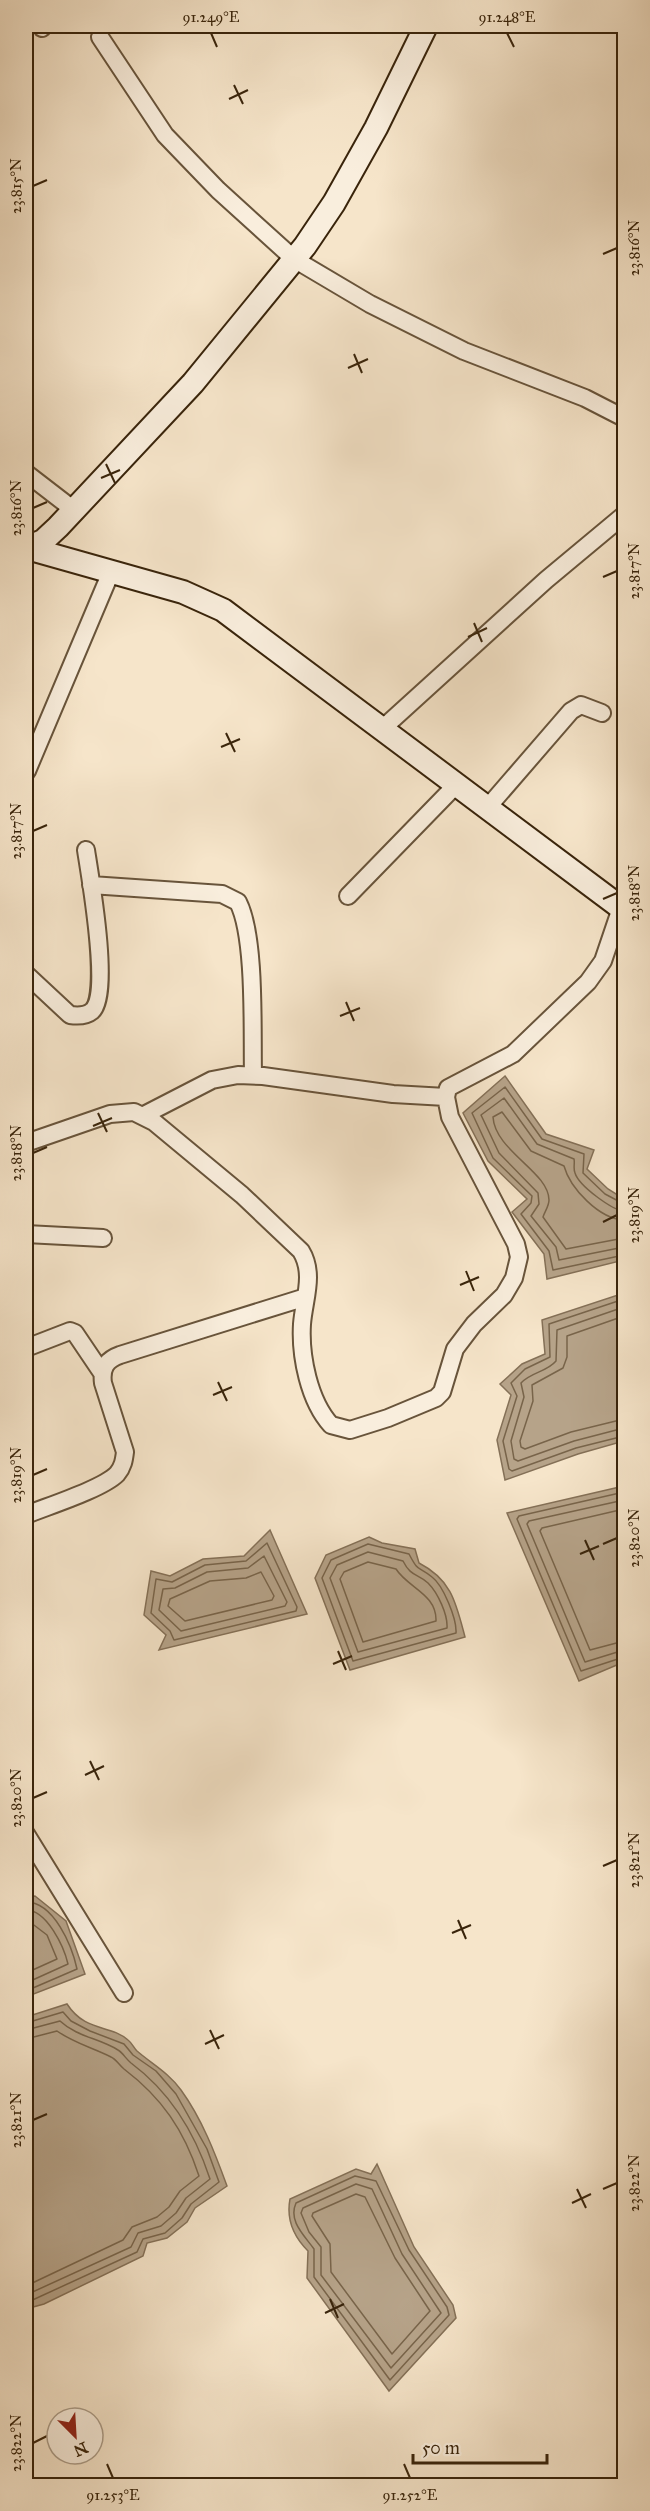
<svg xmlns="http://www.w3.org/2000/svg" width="650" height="2511" font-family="'IM FELL Great Primer',serif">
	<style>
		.water { fill: #b6a389; stroke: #847057; stroke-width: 1.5 }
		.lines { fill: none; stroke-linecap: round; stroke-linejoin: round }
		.shore { stroke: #78644a; stroke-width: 1.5 }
		.street-casing { stroke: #68543b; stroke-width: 20 }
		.secondary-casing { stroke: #39240b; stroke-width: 26 }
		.street { stroke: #f9eedd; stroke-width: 16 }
		.secondary { stroke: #f9eedd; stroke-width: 22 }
		.ticks { fill: none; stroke: #39240b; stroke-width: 2 }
		.neatline { fill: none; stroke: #39240b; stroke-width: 2 }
		.ticks-label { font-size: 15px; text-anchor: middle; fill: #39240b }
	</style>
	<rect width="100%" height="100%" fill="#f6e5ca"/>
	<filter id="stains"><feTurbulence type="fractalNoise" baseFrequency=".00333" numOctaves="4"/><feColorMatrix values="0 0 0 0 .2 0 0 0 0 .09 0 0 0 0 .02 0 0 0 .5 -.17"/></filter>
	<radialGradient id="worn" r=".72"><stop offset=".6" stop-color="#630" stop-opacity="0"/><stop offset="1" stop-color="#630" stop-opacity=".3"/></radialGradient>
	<!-- water -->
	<path class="water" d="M505,1076L546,1134L594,1150L587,1169L608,1189L624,1199V1260L547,1279L544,1254L512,1212L527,1199L488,1161L463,1113Z
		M624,1293V1441L578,1454L505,1480L497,1440L511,1395L500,1384L522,1364L545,1354L542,1320Z
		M624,1486V1662L579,1681L507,1513Z
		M270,1530L307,1614L159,1650L166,1635L144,1615L151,1571L170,1576L203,1559L244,1556Z
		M369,1537L382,1543L415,1549L419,1563C452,1580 456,1603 465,1637L350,1670L315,1578L326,1555Z
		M35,1896L66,1921L85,1974L26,1997V1897Z
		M67,2004C86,2033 110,2024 128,2040C132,2043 134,2048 137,2051C152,2064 169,2073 181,2090C202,2119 215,2153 227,2186L195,2208L187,2222L167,2238L147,2243L143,2256L44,2304L26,2309V2017Z
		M377,2164L414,2247L453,2305L456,2318L389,2391L307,2278L308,2251C293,2236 286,2220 290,2199L356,2169L371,2174Z"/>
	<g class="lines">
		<!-- shore -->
		<path class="shore" d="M624,1204L605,1194L583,1173L584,1154L542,1139L505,1087L472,1113L493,1158L532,1196L531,1203L521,1214L549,1251L553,1270L624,1255
			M624,1211C612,1210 579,1186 575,1173C573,1169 575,1163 574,1159L537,1144L504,1098L481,1115L499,1153L538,1193L539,1204L531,1216L556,1247L559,1260L624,1247
			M624,1220C599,1219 570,1188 564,1166L531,1151L502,1112L493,1117C495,1151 549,1172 549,1200C549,1206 545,1211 543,1217L566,1249L624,1238
			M624,1299L549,1324L550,1357L525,1369L511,1383L517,1396L503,1441L509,1469L512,1471L576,1448L624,1436
			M624,1307L557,1330L556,1361C547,1372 531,1372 521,1383L524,1397L511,1441L514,1459L518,1461L574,1441L624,1428
			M624,1316L567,1336V1357L563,1368L532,1385L533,1401L520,1441L521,1447L525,1449L571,1432L624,1419
			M624,1492L519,1516L517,1519L581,1671L624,1657
			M624,1500L529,1521L527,1524L585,1662L624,1650
			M624,1509L542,1528L540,1531L590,1650L624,1641
			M267,1543L297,1607L296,1611L174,1640L170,1631L151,1613L156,1579L172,1582L205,1565L246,1561Z
			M368,1544L409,1554C419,1573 417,1565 432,1577C443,1585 457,1619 456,1633L353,1661L322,1578L331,1560Z
			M368,1552L403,1561C411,1577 417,1573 428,1583C438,1593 448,1615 447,1628L358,1652L330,1578L337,1565Z
			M264,1556L287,1602L285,1606L181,1631L159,1610L163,1589L175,1588L207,1572L248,1568Z
			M368,1562L396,1569C408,1588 437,1594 436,1621L363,1642L340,1579L344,1572Z
			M261,1572L274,1596L272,1600L185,1621L168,1606L170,1599L210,1581L246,1578Z
			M26,1902C54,1902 72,1946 77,1969L26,1991
			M26,1910C47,1910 64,1947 68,1964L26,1983
			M26,1919L47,1935L57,1959L26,1973
			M26,2023L63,2012L71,2021L90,2031L124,2044L133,2055L156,2071L176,2094L207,2149L219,2182L191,2204L182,2218L165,2233L143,2239L137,2252L26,2303
			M26,2030L60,2021C77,2037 99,2038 118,2050C123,2053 126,2059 131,2063C170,2092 195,2133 210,2179L186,2198L176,2213L161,2226L138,2233L131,2247L26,2295
			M26,2039L57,2031C74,2043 93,2048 111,2057C116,2059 119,2065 124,2069C162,2098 184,2130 199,2176L180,2191L169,2207L157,2217L132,2227L123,2240L26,2286
			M355,2176L376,2181L409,2250L447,2307L449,2315L390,2380L314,2277V2249C304,2235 288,2221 296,2203Z
			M356,2184L372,2189L402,2254L441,2313L391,2368L321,2275V2247L309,2232L301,2213L303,2208Z
			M356,2194L365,2197L395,2258L430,2311L392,2354L331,2272L330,2244L312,2216L313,2213Z"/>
		<!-- street casing -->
		<g class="street-casing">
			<path id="street" d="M41,26L42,28
				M100,37L165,135L218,190L294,259L370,304L464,351L585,398L624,418
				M26,473L74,510
				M382,729L546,580L624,515
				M27,771L111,572
				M488,807L571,711L581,705L602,713
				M91,885L222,894L238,902C256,937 252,1032 253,1075
				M348,896L457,784
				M26,974L70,1015C77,1016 86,1016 92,1011C111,994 90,876 86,850
				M144,1115L212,1080L238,1075L263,1076L393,1094L446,1097
				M26,1143L110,1114L134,1112L154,1122L242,1195L301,1251C315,1274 304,1299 302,1324C300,1356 309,1401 331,1425L350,1430L388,1418L436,1398L442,1392L455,1349L474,1324L504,1295L514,1278L519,1257L516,1244L450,1117L446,1097L448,1088L513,1054L588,982L603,961L624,899
				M26,1234L103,1238
				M26,1348L70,1331L75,1333L102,1373
				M26,1515C48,1506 102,1489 117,1474C123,1467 124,1460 125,1452L103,1383C101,1368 106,1360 120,1355L306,1297
				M26,1834L124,1993"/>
		</g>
		<!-- secondary casing -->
		<g class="secondary-casing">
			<path id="secondary" d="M26,548L43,541L58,527L193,383L305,246L334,203L376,128L426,26
				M27,548L183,592L223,610L624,910"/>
		</g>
		<!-- street -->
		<use href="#street" class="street"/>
		<!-- secondary -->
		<use href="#secondary" class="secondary"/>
	</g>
	<!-- ticks -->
	<path class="ticks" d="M211,33L217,47M507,33L514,47M234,85L243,104M229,99L248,90M33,186L47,180M603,254L617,248M354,354L362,373M348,368L368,359M106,464L115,483M101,478L120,470M33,508L47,502M603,577L617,571M474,623L482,642M468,637L487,628M226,733L235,752M221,747L240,739M33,831L47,825M603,899L617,893M346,1002L354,1021M340,1016L360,1008M98,1113L107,1132M93,1126L112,1118M33,1153L47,1147M603,1222L617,1215M466,1271L474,1291M460,1285L479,1277M218,1382L227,1401M213,1395L232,1387M33,1475L47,1469M585,1540L594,1560M603,1544L617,1538M580,1554L599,1546M338,1651L346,1670M333,1664L352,1656M90,1761L99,1780M85,1775L104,1766M33,1798L47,1792M603,1866L617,1860M458,1920L466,1939M452,1933L471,1925M210,2030L219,2049M205,2044L224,2035M33,2120L47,2114M577,2189L586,2208M603,2189L617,2183M572,2203L591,2194M330,2299L338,2318M325,2313L344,2304M33,2443L47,2436M107,2464L113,2478M404,2464L410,2478"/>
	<!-- margin -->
	<rect width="650" height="2511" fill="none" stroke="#f6e5ca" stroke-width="66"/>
	<!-- north arrow -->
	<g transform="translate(75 2436) rotate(156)"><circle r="28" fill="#f9eedd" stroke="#ac9d89" stroke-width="1.5"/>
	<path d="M0-4.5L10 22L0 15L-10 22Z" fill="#8f2418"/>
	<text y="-9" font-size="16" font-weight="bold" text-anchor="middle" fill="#39240b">N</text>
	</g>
	<!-- scale -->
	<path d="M413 2454v9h134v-9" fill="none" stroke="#39240b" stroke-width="3"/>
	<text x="422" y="2454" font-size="18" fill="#39240b" stroke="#f9eedd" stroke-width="4.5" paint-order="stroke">50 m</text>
	<rect x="33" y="33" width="584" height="2445" class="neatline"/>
	<g class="ticks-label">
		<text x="211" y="22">91.249°E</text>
		<text x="507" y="22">91.248°E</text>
		<text transform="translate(16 186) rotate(-90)" y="5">23.815°N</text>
		<text transform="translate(634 248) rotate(-90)" y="5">23.816°N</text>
		<text transform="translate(16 508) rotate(-90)" y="5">23.816°N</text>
		<text transform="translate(634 571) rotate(-90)" y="5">23.817°N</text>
		<text transform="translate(16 831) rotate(-90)" y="5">23.817°N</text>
		<text transform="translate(634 893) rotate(-90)" y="5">23.818°N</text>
		<text transform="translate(16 1153) rotate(-90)" y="5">23.818°N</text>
		<text transform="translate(634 1215) rotate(-90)" y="5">23.819°N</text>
		<text transform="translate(16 1475) rotate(-90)" y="5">23.819°N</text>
		<text transform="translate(634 1538) rotate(-90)" y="5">23.820°N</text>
		<text transform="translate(16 1798) rotate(-90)" y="5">23.820°N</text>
		<text transform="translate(634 1860) rotate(-90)" y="5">23.821°N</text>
		<text transform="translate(16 2120) rotate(-90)" y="5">23.821°N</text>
		<text transform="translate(634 2183) rotate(-90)" y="5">23.822°N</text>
		<text transform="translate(16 2443) rotate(-90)" y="5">23.822°N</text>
		<text x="113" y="2500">91.253°E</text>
		<text x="410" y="2500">91.252°E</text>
	</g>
	<rect width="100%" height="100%" filter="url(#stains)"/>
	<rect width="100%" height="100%" fill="url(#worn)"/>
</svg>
